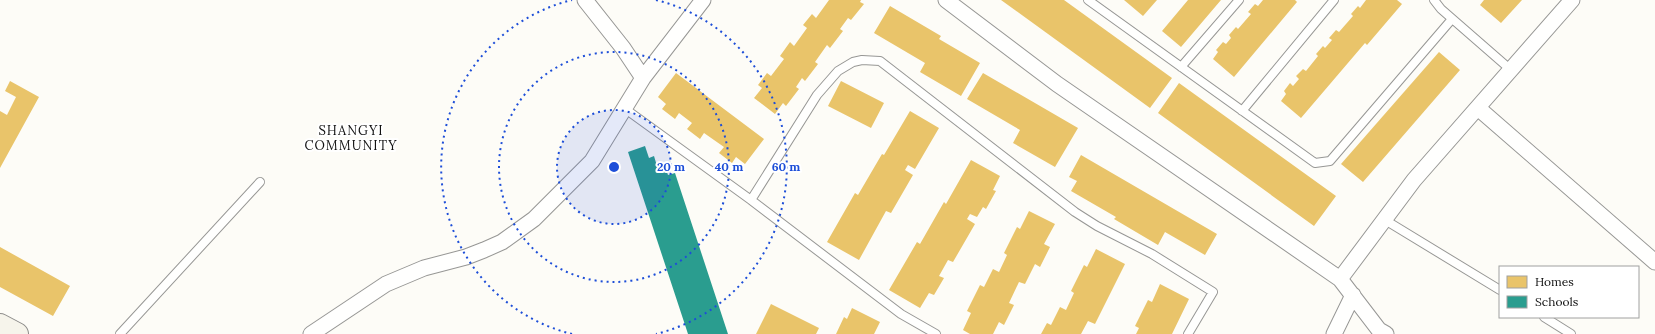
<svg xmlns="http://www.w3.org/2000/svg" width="1655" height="334" font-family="Lora,serif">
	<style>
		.homes { fill: #e9c46a }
		.schools { fill: #2a9d8f }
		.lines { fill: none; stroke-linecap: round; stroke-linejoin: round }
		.lane-casing { stroke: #979795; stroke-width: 10 }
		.street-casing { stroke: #979795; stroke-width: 17 }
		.secondary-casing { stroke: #8e8d8b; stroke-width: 24 }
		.lane { stroke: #fffffe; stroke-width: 8 }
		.street { stroke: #fffffe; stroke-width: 15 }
		.secondary { stroke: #f6f4eb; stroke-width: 22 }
		.ring { fill: none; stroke: #1d4ed8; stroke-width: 2; stroke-dasharray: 2 4 }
		.labels { text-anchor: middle; stroke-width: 4; stroke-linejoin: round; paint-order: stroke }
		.quarter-label { font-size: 13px; letter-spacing: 1px; fill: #111; stroke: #fff }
		.centre { fill: #1d4ed8; stroke: #fff; stroke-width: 2 }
		.ring-label { font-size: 12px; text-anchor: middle; font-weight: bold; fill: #1d4ed8; stroke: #fff; stroke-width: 4; stroke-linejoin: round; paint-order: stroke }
	</style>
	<rect width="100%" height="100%" fill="#fdfcf7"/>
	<!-- homes -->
	<path class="homes" d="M829,0H861L860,2L864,4L851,20L848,18L840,29L843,31L830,48L827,45L815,62L818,64L805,81L802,78L796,87L799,89L786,106L783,103L775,114L754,98L762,88L758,85L767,73L771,76L784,59L780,56L790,42L794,46L807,28L803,25L812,14L816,18Z
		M1001,0H1064L1172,78L1150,108Z
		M1124,0H1157L1143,16Z
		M1188,0H1221L1181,47L1162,31Z
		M1263,0H1295L1297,2L1234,77L1213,59L1218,52L1216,50L1223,42L1226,44L1231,38L1229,35L1236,27L1238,29L1251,14L1248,12L1255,4L1258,6Z
		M1366,0H1397L1402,4L1367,45L1365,43L1301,118L1281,101L1286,94L1284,91L1290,83L1293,86L1299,79L1296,76L1303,69L1306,71L1318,56L1316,54L1323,46L1325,48L1332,40L1329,38L1336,30L1339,32L1353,16L1351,14L1358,6L1360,8Z
		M1484,0H1522L1501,23L1480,5Z
		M890,6L941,36L939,39L980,63L961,96L920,72L925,63L874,33Z
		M1439,52L1460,70L1363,182L1341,164Z
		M676,73L764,139L745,164L736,157L732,163L719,153L724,147L704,133L700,139L687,129L692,123L679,113L675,119L662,109L666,104L658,97Z
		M983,73L1078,128L1055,167L1013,143L1020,130L967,99Z
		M10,81L39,97L0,168V111L7,115L16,97L5,91Z
		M841,81L884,103L871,128L828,106Z
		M1179,83L1336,196L1314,226L1158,113Z
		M910,111L939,128L915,169L908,165L905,170L913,175L891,213L886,211L859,260L827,242L855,193L858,195L882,154L884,155Z
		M1081,155L1217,234L1205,255L1165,232L1158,245L1114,219L1116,217L1071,191L1077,181L1069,177Z
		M971,160L1000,176L993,190L996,191L986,209L983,207L977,217L970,214L967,219L975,224L953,262L948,260L939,276L944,278L934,295L929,293L920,308L889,290L917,242L920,244L944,202L946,204Z
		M1029,211L1055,224L1044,244L1050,247L1040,267L1035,264L1025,284L1019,282L1009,303L1014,305L1004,325L999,322L993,334H970L963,330L971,313L967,311L980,285L984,287L993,269L999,272L1007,255L1004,253L1017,227L1020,229Z
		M0,247L70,286L53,316L0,287Z
		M1096,249L1125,264L1095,324L1088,321L1081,334H1041L1047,323L1051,325L1060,307L1066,310L1074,293L1071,291L1084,265L1087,267Z
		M1160,284L1189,299L1172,334H1136L1139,328L1135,326L1148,300L1152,302Z
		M771,304L819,328L816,334H756Z
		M852,308L880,322L874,334H836L844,317L847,319Z"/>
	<!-- schools -->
	<path class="schools" d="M645,146L649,158L654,156L657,166L664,163L668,175L675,173L728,334H688L628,152Z"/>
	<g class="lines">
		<!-- lane casing -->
		<g class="lane-casing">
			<path id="lane" d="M1088,0L1315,163L1330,161L1452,19
				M1434,0L1441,9L1511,70
				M1181,67L1239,0
				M624,108L751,200L901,314L936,334
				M1242,111L1334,0
				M751,200L817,95L838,71L853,62L862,60L880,61L1075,212L1097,226L1152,254L1213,292L1188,334
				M1385,220L1500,290
				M1544,317L1571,334
				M120,334L260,182"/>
		</g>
		<!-- street casing -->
		<g class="street-casing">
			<path id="street" d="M585,0L623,48L643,78
				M946,0L1057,84L1340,279L1379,330L1386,334
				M1478,108L1655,262
				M1340,279L1414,180L1572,0
				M311,334L386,284L424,268L466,257L484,250L502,242L534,219L592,161L643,78L703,0
				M1334,334L1353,295"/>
		</g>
		<!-- secondary casing -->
		<g class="secondary-casing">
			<path id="secondary" d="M0,325L17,334"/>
		</g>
		<!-- lane -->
		<use href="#lane" class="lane"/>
		<!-- street -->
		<use href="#street" class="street"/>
		<!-- secondary -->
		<use href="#secondary" class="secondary"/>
	</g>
	<!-- distance rings -->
	<circle cx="614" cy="167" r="57" fill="#1d4ed8" fill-opacity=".12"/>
	<g class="ring">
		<circle cx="614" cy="167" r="57"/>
		<circle cx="614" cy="167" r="115"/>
		<path d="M572 334A172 172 0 0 1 572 0M656 0A172 172 0 0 1 656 334"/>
	</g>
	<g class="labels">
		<!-- quarter labels -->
		<g class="quarter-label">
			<text x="351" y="135">SHANGYI<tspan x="351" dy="15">COMMUNITY</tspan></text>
		</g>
	</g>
	<circle cx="614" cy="167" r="6" class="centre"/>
	<g class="ring-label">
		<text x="671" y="171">20 m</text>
		<text x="729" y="171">40 m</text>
		<text x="786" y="171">60 m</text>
	</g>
	<!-- legend -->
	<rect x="1499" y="266" width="140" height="52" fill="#ffffff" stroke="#a0a0a0"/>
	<rect x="1507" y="276" width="20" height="12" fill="#e9c46a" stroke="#a0a0a0"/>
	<text x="1535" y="286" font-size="12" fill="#111111">Homes</text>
	<rect x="1507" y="296" width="20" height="12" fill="#2a9d8f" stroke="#a0a0a0"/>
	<text x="1535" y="306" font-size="12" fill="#111111">Schools</text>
</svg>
